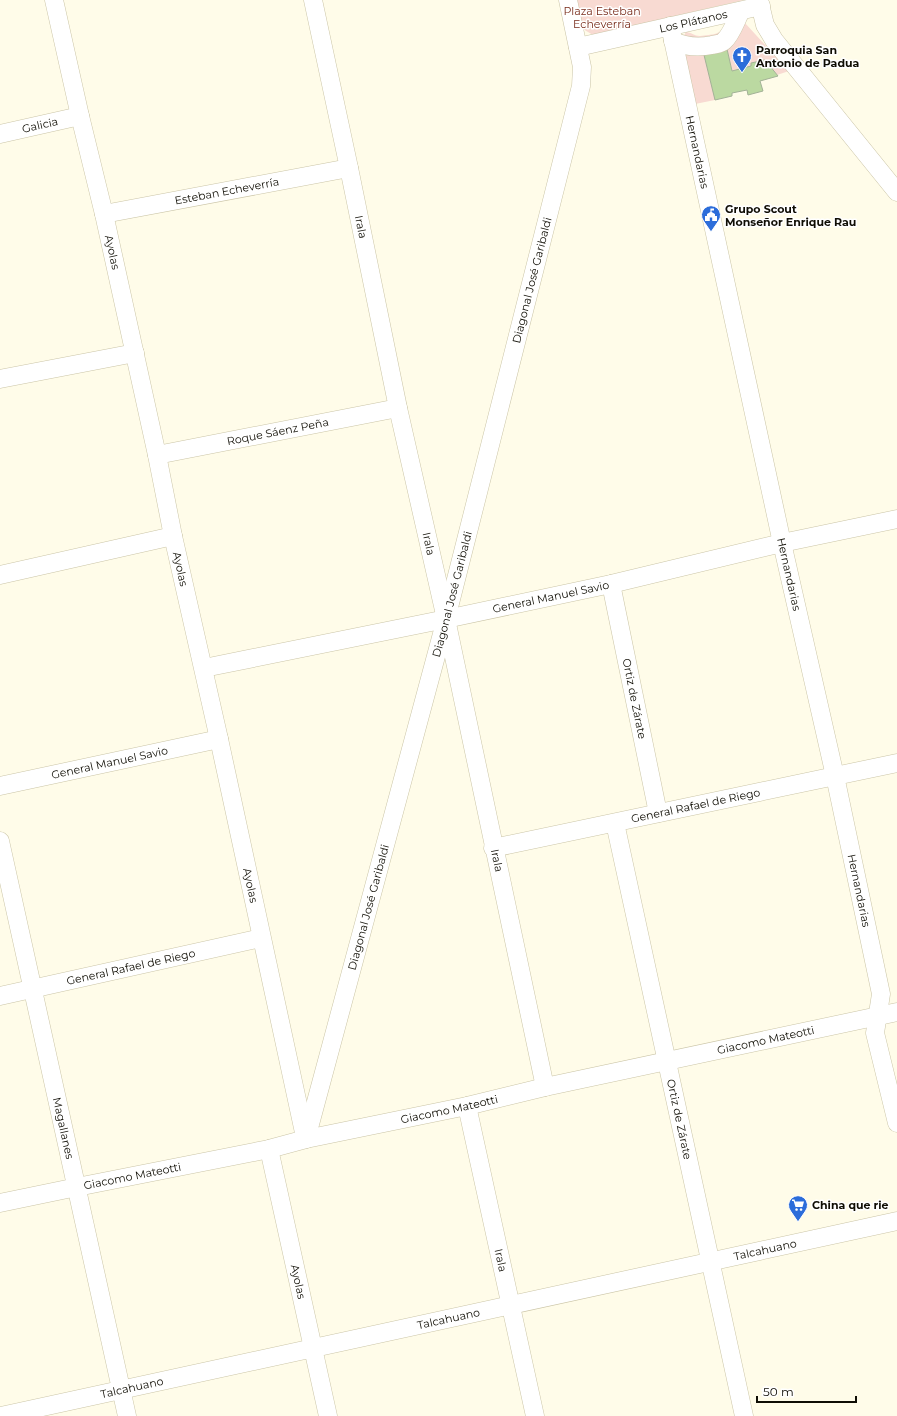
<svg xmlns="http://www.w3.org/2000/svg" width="897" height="1416" font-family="Montserrat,sans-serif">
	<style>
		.green { fill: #f8dad2 }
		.building { fill: #bbd9a1; stroke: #a3b297 }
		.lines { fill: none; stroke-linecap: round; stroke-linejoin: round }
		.minor-casing { stroke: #cbc5a7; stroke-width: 19 }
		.minor { stroke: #fff; stroke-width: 18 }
		.labels { text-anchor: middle; stroke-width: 3; stroke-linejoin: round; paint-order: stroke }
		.park-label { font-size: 11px; fill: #782b1a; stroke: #fff }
		.street-label { font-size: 11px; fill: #0f0d04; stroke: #fff }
		.poi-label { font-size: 11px; font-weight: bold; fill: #0f0d04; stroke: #fff; text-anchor: start }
	</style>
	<rect width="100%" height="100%" fill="#fffce9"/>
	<!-- green -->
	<path class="green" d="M574,0H744L593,35L583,29Z
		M725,23H745L789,71L777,75L765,60L751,63V66L732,71L727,49L715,100L695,104C692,89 676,44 686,32C691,32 694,36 700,36C712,34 722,36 725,23Z"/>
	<!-- building -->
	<path class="building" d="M727,49L732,71L751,66V63L765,60L778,76L760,81L763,91L748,95L747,90L732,93V96L715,100L704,55Z"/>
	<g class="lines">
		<!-- minor casing -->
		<g class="minor-casing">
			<g id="minor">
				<path id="s1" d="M54,0L80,116L104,214L157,455L173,536L219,739L305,1137"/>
				<path id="s2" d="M313,0L349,168L398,408L446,619L545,1087"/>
				<path d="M759,0L765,25L774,40L897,192"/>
				<path id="s3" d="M670,26L782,543L835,776L881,994L875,1033L897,1123"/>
				<path d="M673,41C686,47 698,48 712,45C716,44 721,44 724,41C732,34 736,20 741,11"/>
				<path id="s4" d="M578,47L761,6"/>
				<path id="s5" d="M0,134L80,116"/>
				<path id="s6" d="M104,214L349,168"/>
				<path d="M0,379L135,353"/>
				<path id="s7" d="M157,455L398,408"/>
				<path d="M0,575L173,536"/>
				<path id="s8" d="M611,584L658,813"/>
				<path id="s9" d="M204,668L446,619L611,584L782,543L897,519"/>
				<path id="s10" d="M0,786L219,739"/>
				<path id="s11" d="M615,823L744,1416"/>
				<path id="s12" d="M0,841L127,1416"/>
				<path id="s13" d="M493,848L897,763"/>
				<path id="s14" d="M0,996L261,938"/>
				<path id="s15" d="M467,1106L535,1416"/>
				<path id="s16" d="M306,1139L446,619L581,86L582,67L568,0"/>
				<path id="s17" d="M269,1149L328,1416"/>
				<path id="s18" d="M0,1203L77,1187L269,1149L306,1139L467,1106L545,1087L897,1012"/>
				<path id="s19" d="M1,1416L897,1221"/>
			</g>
		</g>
		<!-- minor -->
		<use href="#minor" class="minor"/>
	</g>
	<!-- icons -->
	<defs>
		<g id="church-pin" transform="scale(1)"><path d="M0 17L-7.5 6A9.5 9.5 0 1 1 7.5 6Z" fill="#2c6dda" stroke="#fff"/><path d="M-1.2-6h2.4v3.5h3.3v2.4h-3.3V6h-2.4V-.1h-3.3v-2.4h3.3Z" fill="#fff"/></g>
		<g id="civic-pin" transform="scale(1)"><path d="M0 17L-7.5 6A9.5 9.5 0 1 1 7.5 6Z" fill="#2c6dda" stroke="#fff"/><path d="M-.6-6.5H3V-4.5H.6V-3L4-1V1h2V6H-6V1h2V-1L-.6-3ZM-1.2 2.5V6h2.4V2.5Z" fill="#fff"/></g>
		<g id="supermarket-pin" transform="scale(1)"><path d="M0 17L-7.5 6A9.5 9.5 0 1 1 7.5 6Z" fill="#2c6dda" stroke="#fff"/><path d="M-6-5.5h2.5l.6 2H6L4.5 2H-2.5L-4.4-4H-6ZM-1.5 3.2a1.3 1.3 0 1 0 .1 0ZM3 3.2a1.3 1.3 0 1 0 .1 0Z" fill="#fff"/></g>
	</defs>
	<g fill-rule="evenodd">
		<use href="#church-pin" x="742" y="56"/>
		<use href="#civic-pin" x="711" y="215"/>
		<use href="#supermarket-pin" x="798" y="1205"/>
	</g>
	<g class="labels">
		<!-- park labels -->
		<g class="park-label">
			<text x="602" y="15">Plaza Esteban<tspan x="602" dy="13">Echeverría</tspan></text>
		</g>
		<!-- street labels -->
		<g class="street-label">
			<text dy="4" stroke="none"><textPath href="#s4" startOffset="118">Los Plátanos</textPath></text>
			<text dy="4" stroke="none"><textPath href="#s5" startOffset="41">Galicia</textPath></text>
			<text dy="4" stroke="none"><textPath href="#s3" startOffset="129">Hernandarias</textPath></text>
			<text dy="4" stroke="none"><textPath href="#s6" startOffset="125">Esteban Echeverría</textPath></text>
			<text dy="4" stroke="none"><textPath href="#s2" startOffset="232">Irala</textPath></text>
			<text dy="4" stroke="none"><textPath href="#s1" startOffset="259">Ayolas</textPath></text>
			<text dy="4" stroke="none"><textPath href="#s16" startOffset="888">Diagonal José Garibaldi</textPath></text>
			<text dy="4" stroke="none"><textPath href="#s7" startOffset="123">Roque Sáenz Peña</textPath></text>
			<text dy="4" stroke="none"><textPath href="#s2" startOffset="556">Irala</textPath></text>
			<text dy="4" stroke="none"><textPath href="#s1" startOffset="583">Ayolas</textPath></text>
			<text dy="4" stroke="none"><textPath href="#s3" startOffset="561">Hernandarias</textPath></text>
			<text dy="4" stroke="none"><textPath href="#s16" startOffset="564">Diagonal José Garibaldi</textPath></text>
			<text dy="4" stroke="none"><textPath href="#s9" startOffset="354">General Manuel Savio</textPath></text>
			<text dy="4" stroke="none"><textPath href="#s8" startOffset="117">Ortiz de Zárate</textPath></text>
			<text dy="4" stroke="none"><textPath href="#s10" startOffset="112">General Manuel Savio</textPath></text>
			<text dy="4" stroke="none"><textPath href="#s13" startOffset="207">General Rafael de Riego</textPath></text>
			<text dy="4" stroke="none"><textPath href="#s2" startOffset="880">Irala</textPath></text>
			<text dy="4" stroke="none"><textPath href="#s1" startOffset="907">Ayolas</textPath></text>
			<text dy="4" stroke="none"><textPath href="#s3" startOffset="885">Hernandarias</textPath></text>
			<text dy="4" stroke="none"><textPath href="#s16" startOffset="240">Diagonal José Garibaldi</textPath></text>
			<text dy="4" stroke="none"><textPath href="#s14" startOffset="134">General Rafael de Riego</textPath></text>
			<text dy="4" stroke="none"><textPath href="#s18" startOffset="783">Giacomo Mateotti</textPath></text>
			<text dy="4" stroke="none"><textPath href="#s18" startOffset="459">Giacomo Mateotti</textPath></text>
			<text dy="4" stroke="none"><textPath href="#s11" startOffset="303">Ortiz de Zárate</textPath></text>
			<text dy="4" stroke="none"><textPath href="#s12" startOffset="294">Magallanes</textPath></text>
			<text dy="4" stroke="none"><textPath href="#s18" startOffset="135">Giacomo Mateotti</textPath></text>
			<text dy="4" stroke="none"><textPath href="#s19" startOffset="782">Talcahuano</textPath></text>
			<text dy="4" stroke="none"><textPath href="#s15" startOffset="158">Irala</textPath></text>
			<text dy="4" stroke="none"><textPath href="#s17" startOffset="136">Ayolas</textPath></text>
			<text dy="4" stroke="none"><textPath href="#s19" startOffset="458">Talcahuano</textPath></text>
			<text dy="4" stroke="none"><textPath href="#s19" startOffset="134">Talcahuano</textPath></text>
		</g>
		<!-- poi labels -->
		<g class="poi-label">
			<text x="756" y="54">Parroquia San<tspan x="756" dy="13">Antonio de Padua</tspan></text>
			<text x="725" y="213">Grupo Scout<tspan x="725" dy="13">Monseñor Enrique Rau</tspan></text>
			<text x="812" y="1209">China que rie</text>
		</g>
	</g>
	<!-- scale -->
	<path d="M757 1396v6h99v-6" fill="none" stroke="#0f0d04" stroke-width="2"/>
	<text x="763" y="1396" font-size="12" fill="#0f0d04" stroke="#ffffff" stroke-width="3" paint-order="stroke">50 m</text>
</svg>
